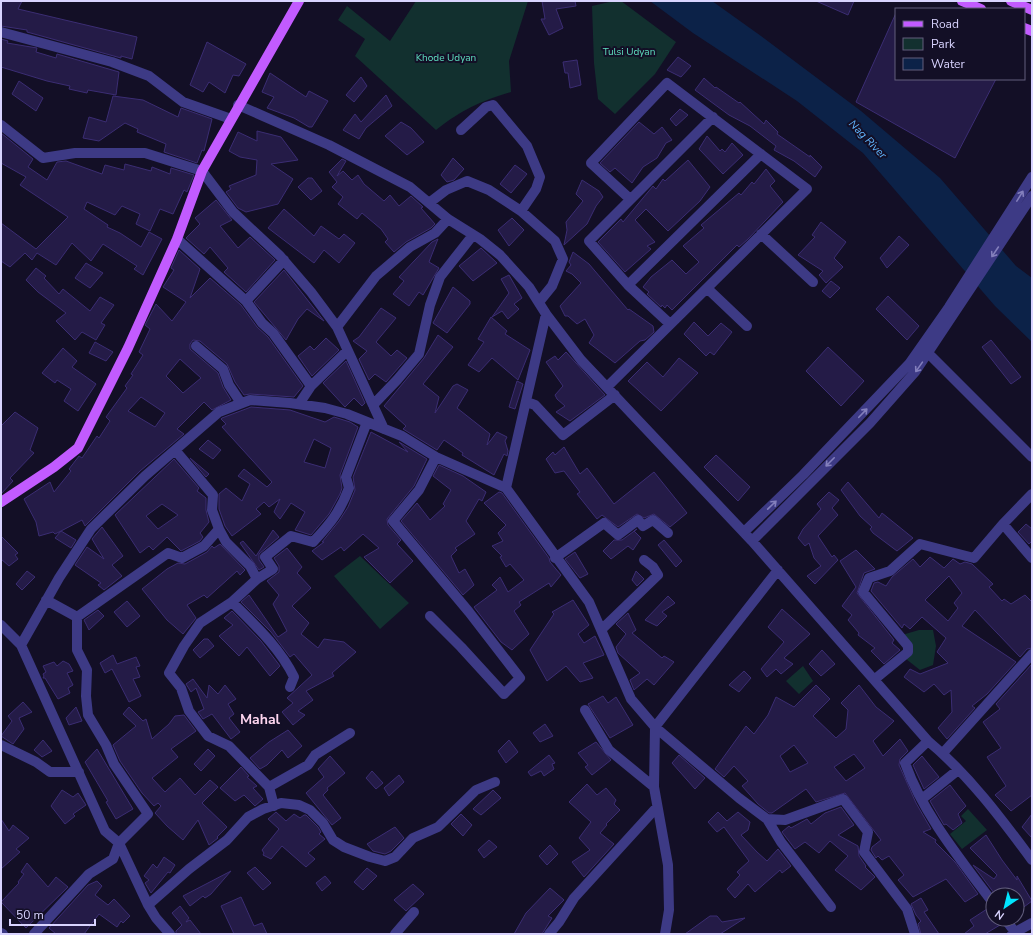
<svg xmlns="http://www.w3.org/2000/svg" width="1033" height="935" font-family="'Nunito Sans',sans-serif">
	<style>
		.green { fill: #12302f }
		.water { fill: #0c2248 }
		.building { fill: #241b47; stroke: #3b2d73; fill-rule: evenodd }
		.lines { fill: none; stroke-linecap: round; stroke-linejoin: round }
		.minor { stroke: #3d3a85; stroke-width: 10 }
		.major { stroke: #c25bff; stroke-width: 10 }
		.oneway { stroke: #837fbc }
		.labels { text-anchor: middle; stroke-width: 4; stroke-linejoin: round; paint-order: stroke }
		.park-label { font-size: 10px; fill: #5fe0c0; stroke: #130f26 }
		.water-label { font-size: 11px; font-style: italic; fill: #62b6ff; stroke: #130f26 }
		.district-label { font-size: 14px; font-weight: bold; fill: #ffd6f0; stroke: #130f26 }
	</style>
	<rect width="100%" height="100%" fill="#130f26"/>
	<!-- green -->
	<path class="green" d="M416,1H528L509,61L511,92C479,102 463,109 436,130L355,56L365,39L338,20L347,6L390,41Z
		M614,1H621L676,42L655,74L615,114L598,99L594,63L592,6Z
		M360,556L409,603L380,629L334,576Z
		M919,630H933L936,646L933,665L920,670L906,659L902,635Z
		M803,666L813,681L799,694L786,681Z
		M968,809L987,830L962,849L950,834L966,821L961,816Z"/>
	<!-- water -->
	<path class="water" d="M650,1H712L761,36L861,111L940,178L1016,266L1032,278V342L995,306L863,153L797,101L693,33Z"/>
	<!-- building -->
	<path class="building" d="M1,1H22L18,9L137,37L132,59L121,56V58L27,32V30L1,26Z
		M542,1H575L576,6L556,9L563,28L549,35L541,19H545Z
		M816,1H854L848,15Z
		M896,13V79H996L955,158L856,102Z
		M1,39L8,41L7,43L37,48L36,52L56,58L57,54L119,72L116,95L88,90L87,93L69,89L70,86L47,81L1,67Z
		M207,42L246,64L239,76L233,75L225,93L209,82L203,92L190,85Z
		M678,57L691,66L681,77L667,70Z
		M577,60L581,85L570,88L568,73H565L563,62Z
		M270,73L306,97L309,91L328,101L312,127H309L294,118L267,108L274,97L262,92Z
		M361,77L367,86L354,102L346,95Z
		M704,78L715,88L716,87L739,103L740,102L764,124L766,120L778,132L777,134L810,157V155L822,167L815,177L794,161L774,150L776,146L750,126L729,115L695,90Z
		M19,81L43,98L36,111L12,94Z
		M386,95L392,106L366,128L359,139L343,130L355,114L361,122Z
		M113,96L143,100L178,117L181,108L212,119L204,151L202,150L197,163L164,152L166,144L137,132L138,129L125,123L99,141L83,138L89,117L106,122Z
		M680,109L688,115L676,126L670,119Z
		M401,122L411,128L424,142L407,155L385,136Z
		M639,122L654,134L662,127L672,140L666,143L657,158L643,167L632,183L615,168L610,172L600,163Z
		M257,131L281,137L298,160L271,164L293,179L278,204L246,212L238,208L226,192L231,189L229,186L256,175L257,160L240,157L229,151L238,132L257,141Z
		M1,133L33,159L28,167L47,180L57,162L66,161L102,174L105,165L124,170L125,164L151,171L152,167L170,174L171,168L194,175L187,192L184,190L173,214L160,209L150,231L136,224L140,214L122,206L115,215L87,202L84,209L108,225L107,227L120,233L141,247L149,232L162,239L143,275L134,269L137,266L103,244L91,261L72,243L56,265L37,253L32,260L25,253L10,267L1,261V223L36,249L68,217L20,185L26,177L1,163Z
		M707,136L720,151L722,149L725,152L732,143L743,155L723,174L699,149Z
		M453,158L464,169L454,180L447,182L441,175Z
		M342,159L346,161L337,176L343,171L352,180L358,175L364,184L384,201L390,195L399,206L411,196L423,207L421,208L435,224L431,228L406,242L394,252L385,242L388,239L381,229L362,213L357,219L338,204L343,197L332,187L337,182L329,172Z
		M688,160L710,187L700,201L668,231L646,209L635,220L655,242L647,246L651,249L625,272L598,242L621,219L623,222L653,186L656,189L663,179L665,181Z
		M515,165L527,174L511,193L500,184Z
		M766,169L775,181L770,186L783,202L748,239L739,247L737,245L672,310L667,305L665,308L662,305L661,307L647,294L649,292L643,287L651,277L672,260L686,274L699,262L683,246L704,228L701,225L739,193L741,195L752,182L754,184Z
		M308,178H312L322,191L311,200L298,187Z
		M582,180L599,191L603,197L596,206L587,224L564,245L567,230L566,222L583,201L576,194Z
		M216,200L232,220L220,226L238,248L250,237L275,260L246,292L224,272L228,268L210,247L204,254L186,238L200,224L195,218Z
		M284,209L314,236L321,226L339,239L344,234L355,243L339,263L324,250L314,263L268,228Z
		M512,218L524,230L509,246L498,230Z
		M821,222L846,242L834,258L843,267L826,283L819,275L823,271L798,255L815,237L812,235Z
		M899,236L909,245L887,268L880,258Z
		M438,239L429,262L439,268L423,295L419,292L409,306L393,294L404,281L399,277L432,242Z
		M481,248L497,263L473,281L459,266Z
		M179,250L200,269L190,298L210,278L241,305L257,327L268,337L303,386L294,397L250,394L244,395L235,382L227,364L200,341L193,340L190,344V349L218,373L223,387L231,400L212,410L204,402L177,429L184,434L140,471L85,526L82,520L61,531L76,540L71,548L55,538L61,531L55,534L53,532L39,536L36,522L24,499L50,482L54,492L71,471L69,469L79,456L82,458L97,436L99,438L110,421L106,417L127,388L125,386L133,375L131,374L143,355L139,352L150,329L145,325L156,304L172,321L186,302L163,287L174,270L171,268ZM180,359L201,378L183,393L166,376ZM141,397L165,413L155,427L128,411Z
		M573,252L589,264L628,310L629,309L653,326L654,332L645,340L640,341L615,363L589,343L594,335L585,319L577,324L568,316H565L560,306L581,283L572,274L566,271L571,265L569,262Z
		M86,263L103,273L90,288L75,278Z
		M36,268L46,276L44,278L59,294L63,289L90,311L100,297L114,305L101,323L105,325L96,340L82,332L75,340L56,321L66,313L38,292L26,280Z
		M284,270L324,321L307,309L298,319L286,340L254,302Z
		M509,275L522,298L514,304L519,309L508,319L502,311L492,317L509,293L501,279Z
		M831,281L840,288L830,298L822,291Z
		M453,287L470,301V304L447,333L433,323Z
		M888,296L919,326L907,340L876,309Z
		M381,308L396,318L376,342L391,356L397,350L407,358L386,382L375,374L369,380L359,359L367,351L353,341L359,337Z
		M491,317L507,331L505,334L530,350L518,380L492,358L479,372L468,365L484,342L478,339Z
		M694,322L708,336L721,323L732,332L714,355L710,352L706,356L684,334Z
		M438,335L453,347L423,384L439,397L435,413L453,386L457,384L468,390L457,408L490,434L487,445L497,432L507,437L505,441L508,451L507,456L504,454L494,475L462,455L463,453L444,440L437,450L403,429L406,426L384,406L424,358Z
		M326,338L339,350L312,376L298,356L310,346L314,350Z
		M991,340L1021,377L1011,384L982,347Z
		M95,342L113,352L106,361L89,353Z
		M828,347L864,381L841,406L806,371Z
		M63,348L77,361L72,367L96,384L78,411L64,401L71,389L57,380L55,383L42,373Z
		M566,352L605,395L570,421L556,412L565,406L557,399L555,395L563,386L546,362L555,356L558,360Z
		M679,358L698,373L661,411L628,381L647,362L663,377Z
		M346,361L365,403L362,406L354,398L345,407L323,383Z
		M517,381L523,384L515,409L509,407Z
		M251,407L290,410L325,422L334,417L350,422L358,427L340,475L342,488L340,494L329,514L311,535L295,530L305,512L291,503L280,519L274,512L280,499L269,507L264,502L256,509L261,514L232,536L225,526L219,509V494L226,488L242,501L250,484L238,476L244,469L267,487L272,482L222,427L226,424L221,419L222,418ZM314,439L331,448L325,468L304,462Z
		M15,412L38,428L30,450L34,453L10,478L13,481L1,494V426Z
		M371,432L408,452L399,442L427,459L414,486L387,519L388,525L401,540L397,544L413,561L390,583L364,557L379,548L363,534L344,551L341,547L322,560L312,551L324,542H322L339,521L348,507L355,490L353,477Z
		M208,440L221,450L213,459L199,449Z
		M564,447L580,474L587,468L614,504L654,472L687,513L670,527L654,514L644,518L637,514L618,527L602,515L597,519L577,494L580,492L564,471L555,473L546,459L553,452L555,455Z
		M716,455L750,487L738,501L704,467Z
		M190,458L209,474L206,477Z
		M174,459L199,488L197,491L206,498V510L209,522L200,533L203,537L200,541L181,551L167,537L153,550L149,546L140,553L115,515ZM162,504L178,515L158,529L146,516Z
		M439,465L463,476L486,492L482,501L479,499L466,521L475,534L455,548L457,550L451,556L459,573L465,569L474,585L463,595L401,521L417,503L430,520L445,506L443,504L451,490L433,476Z
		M848,482L879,518L882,513L913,538L897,551L873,533L870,529L872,527L860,516L841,490Z
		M499,492L502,493L549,558L550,562L561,575L551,587L549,583L519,602L521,605L514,611L529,634L512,650L501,642L474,607L497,590L492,585L500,577L508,592L524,580L510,564L506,567L500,557L502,556L492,546L503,541L498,533L506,525L484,503Z
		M829,492L839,500L832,508L838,515L818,536L832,557L834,555L838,560L815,584L807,576L821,566L814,558L809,543L805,546L798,538L803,529L821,509L817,504Z
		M1026,524L1032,529V541L1029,544L1018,532Z
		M102,527L123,556L112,565L122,576L104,590L98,585L101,583L75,565L87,547L104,559L92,539Z
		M637,529L634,531L641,538L633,550L628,546L611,559L603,551L614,540H622Z
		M273,530L279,537L259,554V560L264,567L259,570L240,543L243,541L256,556Z
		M1,536L18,553L15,555L18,559L9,566L1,559Z
		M664,540L682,561L676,567L658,545Z
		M220,544L245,570L240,575L237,571L207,598L204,595L187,605L196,618L183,634L167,620L142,589L167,569L178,563L185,564L207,552L212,546L214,548Z
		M287,548L302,567L297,573L311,588L292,606L309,623L301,634L318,648L324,639L344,642L356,652L332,673L334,676L306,691L313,700L298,711L305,715L293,725L282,712L293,703L287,698L312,675L294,654L290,657L271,632L241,602L249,595L278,637L287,631L273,604L279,595L267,581L279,572V566L274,558Z
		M856,550L875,569L864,573L857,593L894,640L892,643L900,650L884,664L871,651L875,648L858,635L859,633L848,620L852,615L842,606L856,587L840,561Z
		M575,552L588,574L580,578L565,559Z
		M930,557L944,568L953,559L960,564L965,562L972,564L993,584L989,587L1002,601L1004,599L1011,604L1025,595L1032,602V648L1027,649L1020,657L975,610L962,626L1016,662L987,694L972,706L975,708L947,739L938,728L952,712L951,690L944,695L934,684L924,692L904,677L910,669L920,674L948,663L937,652L946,638L922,617L910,629L904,624L902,628L871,591L874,583L878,582L886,586L892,577L913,559L920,567ZM949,576L962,593L954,603L958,608L948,621L925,600Z
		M27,571L35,577L22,590L16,584Z
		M636,571L644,579L637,586L632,580Z
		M668,596L675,603L662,612L667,616L657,626L645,620Z
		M573,600L589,625L578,634L584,643L595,636L604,655L583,663L593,678L580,682L566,666L547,681L530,650L554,614L552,612Z
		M127,601L140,616L127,627L114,612Z
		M782,609L810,634L784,658L793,664L781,674L776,669L767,677L761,669L784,642L768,627Z
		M98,610L104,616L89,630L84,620Z
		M232,611L261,641L280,666L270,676L247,647L239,656L219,636L233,625L224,618Z
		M628,613L636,630L632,633L662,658L664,656L674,662L654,685L647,679L634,690L630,680L640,673L618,653L616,647L626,634L616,624Z
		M204,639H208L214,646L200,658L193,650Z
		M822,650L835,664L821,676L809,664Z
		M113,655L117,664L136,657L140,666L136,667L140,677L133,679L141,696L129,702L112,669L105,673L100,663Z
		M63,661L69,664L73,671L67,673L73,685L68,688L70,693L58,699L45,678H43L44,676L43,674L46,672L43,666L54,662L57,666Z
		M1032,664V795L1011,811L995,795L1006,786L987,757L1001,748L983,722L1000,709L996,704Z
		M744,671L751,678L739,692L729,685Z
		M193,679L207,698L209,685L218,694L225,685L236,699L228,704L234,714L229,718L240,732L231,739L212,714L203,719L198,712L204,709L196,688L191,692L186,684Z
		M816,685L830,699L813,716L836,738L846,729L848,710L841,703L859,685L876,707L894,721L873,741L883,756L900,739L908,751L900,759L899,765L916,803L931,829L923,832L936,840L935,842L955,862L978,894L965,902L946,879L913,897L898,880L904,875L889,856L882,860L878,856L876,858L871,850L872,847L881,840L845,793L816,802L806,789L772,813H769L758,804L742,786L748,781L734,766L724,777L715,769L746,726L754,734L768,715L776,697L794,707ZM794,745L808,763L790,772L780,756ZM854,754L865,768L846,781L834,767Z
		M603,696L608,703L616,697L633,725L610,738L588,704Z
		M23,702L32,712L19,718L24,729L13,744L1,736L12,721L8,716Z
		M76,707L82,721L69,725L66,718Z
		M129,707L143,721L146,719L152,739L169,724L175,716L184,715L196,731L171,749L178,757L152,778L165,792L180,778L195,795L210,780L218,787L202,803L227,827L217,837L218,838L209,845L198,820L183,840L167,826L155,813L161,806L158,803L154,806L142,793L120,761L113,745L136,726L123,714Z
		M545,724L553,736L540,742L533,733Z
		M288,730L302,746L288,758L282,750L267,765L260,769L250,758L269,742Z
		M43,740L52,751L42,757L34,750Z
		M509,740L518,752L506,763L498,751Z
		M596,742L611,760L592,775L585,767L588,765L578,753Z
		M97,749L133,809L116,819L106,802L108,801L85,762Z
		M208,749L215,756L201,771L194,764Z
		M549,755L555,763L552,764L554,769L544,776L541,771L531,776L528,772Z
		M679,755L705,778L695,789L672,763Z
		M330,756L345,773L327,788L328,790L323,795L341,818L332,825L306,793L324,777L318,769Z
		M922,756L939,777L924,789L913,765Z
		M241,767L249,776L247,777L257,786L253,788L263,799L255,806L244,795L235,801L220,788Z
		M372,771L383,783L376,789L366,778Z
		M399,775L404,782L389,796L384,788Z
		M587,784L597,795L606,788L616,800L614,804L620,810L606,824L607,825L600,833L614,844L584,877L572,862L590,850L579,838L591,822L569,802Z
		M950,785L966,806L958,814L962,823L953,830L946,824L944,825L930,801Z
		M62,790L73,797L78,793L86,805L73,814L75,816L65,824L51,806Z
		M493,790L501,798L481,815L473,809Z
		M841,807L854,825L838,835L858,846L859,856L866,866L865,867L875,877L861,890L835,870L848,856L830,841L819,853L805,842L795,849L782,832L789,826L791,828L807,819L811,824L825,813Z
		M276,812L286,821L294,814L300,818L304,815H306L318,827L321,832L319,834L325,839L308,853L315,859L306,867L282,846L271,859L263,855L264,853L262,850L279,829L268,819Z
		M718,812L727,821L738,812L750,822L748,830L741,835L757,852L767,861L778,849L791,866L782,873L780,870L755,892L748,884L735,898L727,889L740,875L737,872L749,861L724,827L717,832L708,822Z
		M461,814L472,825L463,836L451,824Z
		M1032,814V838L1022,827Z
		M1,819L9,831L13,825L29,838L16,849L20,852L1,869Z
		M395,827L404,838L391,851L385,854L373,851L367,844Z
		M986,835L1002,860L1017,880V876L1032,901L1017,912V895H1004L1000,888L994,893L973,865L994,879L997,875L970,848Z
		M489,840L497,847L484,858L478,850Z
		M550,845L558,854L547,865L539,856Z
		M164,857L175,865L170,873L168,872L151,893L145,883L149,880L144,876L153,864L157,868Z
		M27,863L48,887L56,877L68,887L26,928L1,902L19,883L18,882L24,874L21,872Z
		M255,867L271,883L263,890L247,873Z
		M367,868L377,876L363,890L354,882Z
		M231,871L211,894L205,898L203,896L190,906L183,896Z
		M325,876L331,883L322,891L316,883Z
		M97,881L102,886L95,895L108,905L114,899L130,916L123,923L121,921L117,927L99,914L84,934H56L49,928L88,885Z
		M413,884L424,894L406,911L394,900Z
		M550,888L564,900L548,916L552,918L542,934H514L526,913Z
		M241,897L254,926L262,923L267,934H234L221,906Z
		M921,898L928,910L924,912L939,934H921L918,924L921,921L916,915L911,904Z
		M180,906L189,918L186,922L190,920L201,934H176V931L182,925L172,913Z
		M987,909L993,919L1000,925L985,934H964L974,926L970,920Z
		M710,916H717L722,922L745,918L720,934H685Z"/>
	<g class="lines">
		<!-- minor -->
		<path class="minor" d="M1,32L112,62L149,76L183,102L231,119
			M238,105L329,145L410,187L448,219L480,239L500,255L529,287L546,314L581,360L752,541L928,741C968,774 1001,818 1032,860
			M1,125L43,158L75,153H145L202,171L233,212L280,256L311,292L337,327L384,429
			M461,130L486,107L493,105L527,146L540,177L536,189L521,211
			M429,203L446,190L467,181L489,190L521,211L555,241L563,259L552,286L539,302
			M761,234L813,282
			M177,239L246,301L262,323L273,333L311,386
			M628,285L761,154
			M707,288L747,326
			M246,301L284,260
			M670,324L628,285L589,241L713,117
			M337,327L376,276L410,247L435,233L448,219
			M196,346L223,369L229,385L241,403
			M924,349L1032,457
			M607,387L807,189L667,83L591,163L630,199
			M527,402L535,405L563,435L615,395
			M299,404L311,386L347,351
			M373,405L397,380L419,354L430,305L440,277L473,235
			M506,488L546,314
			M1003,524L1032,558
			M219,529L226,542L250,566L257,579
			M744,532L803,475L909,364L949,307L1032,177
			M752,541L870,423L915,372L1032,196
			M555,558L604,523L618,535L638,520L643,526L653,520L668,533
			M46,600L77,617L168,553L182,558L204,546L219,529L212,510L213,495L175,450
			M232,602C254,624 280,648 294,677L290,687
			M430,616L461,647L504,694L520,678L469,612L393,521L419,490L436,457
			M1,625L21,645L105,831L119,843L148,905L156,918L170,934
			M601,630L658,575L653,567L644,560
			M21,645L59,578L91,529L145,476L219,412L250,400L290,403L325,408L347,414L402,436L436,457L506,488L589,602L631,699L655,727L739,798L767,819L785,820L843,799L868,832L864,852L907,909L915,934
			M875,679L908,652V646L863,592L869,578L890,571L920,544L974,558L1003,524L1032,494
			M585,710L609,750L654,787
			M928,741L905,763C923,814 961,860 993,903
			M1,745L36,762L50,772H79
			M943,753L1032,654
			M269,787L308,765L315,755L350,733
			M922,799L958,770
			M274,806L269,787L229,746L208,736L189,711L181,688L169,673L184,646L200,623L232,602L257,579L273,569L265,557L291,536L313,542C330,524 340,512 349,488L346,477L367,422
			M767,819L781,842L831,907
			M148,905L189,869L227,840L248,817L263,809L281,803L299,805L310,810L323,823L333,840L344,847L370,857L385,861L395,857L413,838L438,827L476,790L495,782
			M1005,919L1015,932
			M1,933L3,934
			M34,934L89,874L113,859L119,843L148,814L114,764L106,745L88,715L86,696L87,670L77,650V617
			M395,934L414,912
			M549,934L559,922L574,898L657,807
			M665,934L669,910L668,865L654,787L655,727L778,570
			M1012,934L1032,923"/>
		<!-- major -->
		<path class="major" d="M962,1L981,9
			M1011,1L1032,10
			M1024,28L1032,31
			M1,502L54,467L78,448L128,348L177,239L202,171L299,1"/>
	</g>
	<!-- one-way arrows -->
	<defs><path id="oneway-shaft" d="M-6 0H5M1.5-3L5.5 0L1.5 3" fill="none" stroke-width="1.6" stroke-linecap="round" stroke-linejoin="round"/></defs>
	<g class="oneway">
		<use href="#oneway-shaft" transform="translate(1020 196) rotate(-58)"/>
		<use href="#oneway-shaft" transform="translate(995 252) rotate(124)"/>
		<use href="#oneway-shaft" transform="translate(919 367) rotate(125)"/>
		<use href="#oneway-shaft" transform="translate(863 413) rotate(-46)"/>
		<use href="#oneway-shaft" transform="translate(830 462) rotate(135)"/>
		<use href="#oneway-shaft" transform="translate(772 505) rotate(-44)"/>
	</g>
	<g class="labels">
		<!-- park labels -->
		<g class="park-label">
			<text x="629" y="55">Tulsi Udyan</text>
			<text x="446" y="61">Khode Udyan</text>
		</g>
		<!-- water labels -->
		<g class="water-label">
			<text transform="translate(868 139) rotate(46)" y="4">Nag River</text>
		</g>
		<!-- district labels -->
		<g class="district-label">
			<text x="260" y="724">Mahal</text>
		</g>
	</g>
	<!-- border -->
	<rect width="1033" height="935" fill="none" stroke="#d9d4ff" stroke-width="4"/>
	<!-- legend -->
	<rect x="895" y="8" width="130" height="72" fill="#130f26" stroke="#625e7d"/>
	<rect x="903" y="21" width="20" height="6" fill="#c25bff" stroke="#625e7d"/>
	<text x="931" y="28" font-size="12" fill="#d9d4ff">Road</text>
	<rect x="903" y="38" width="20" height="12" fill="#12302f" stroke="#625e7d"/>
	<text x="931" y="48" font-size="12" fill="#d9d4ff">Park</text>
	<rect x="903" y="58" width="20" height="12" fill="#0c2248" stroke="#625e7d"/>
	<text x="931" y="68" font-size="12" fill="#d9d4ff">Water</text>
	<!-- north arrow -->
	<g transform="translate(1005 907) rotate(215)"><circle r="19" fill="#130f26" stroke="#625e7d"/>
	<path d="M0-3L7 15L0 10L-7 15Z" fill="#00e5ff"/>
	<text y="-6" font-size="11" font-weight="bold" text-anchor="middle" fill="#d9d4ff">N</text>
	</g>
	<!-- scale -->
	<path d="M10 919v6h85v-6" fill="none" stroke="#d9d4ff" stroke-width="2"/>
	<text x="16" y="919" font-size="12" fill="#d9d4ff" stroke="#130f26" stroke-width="3" paint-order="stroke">50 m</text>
</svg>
